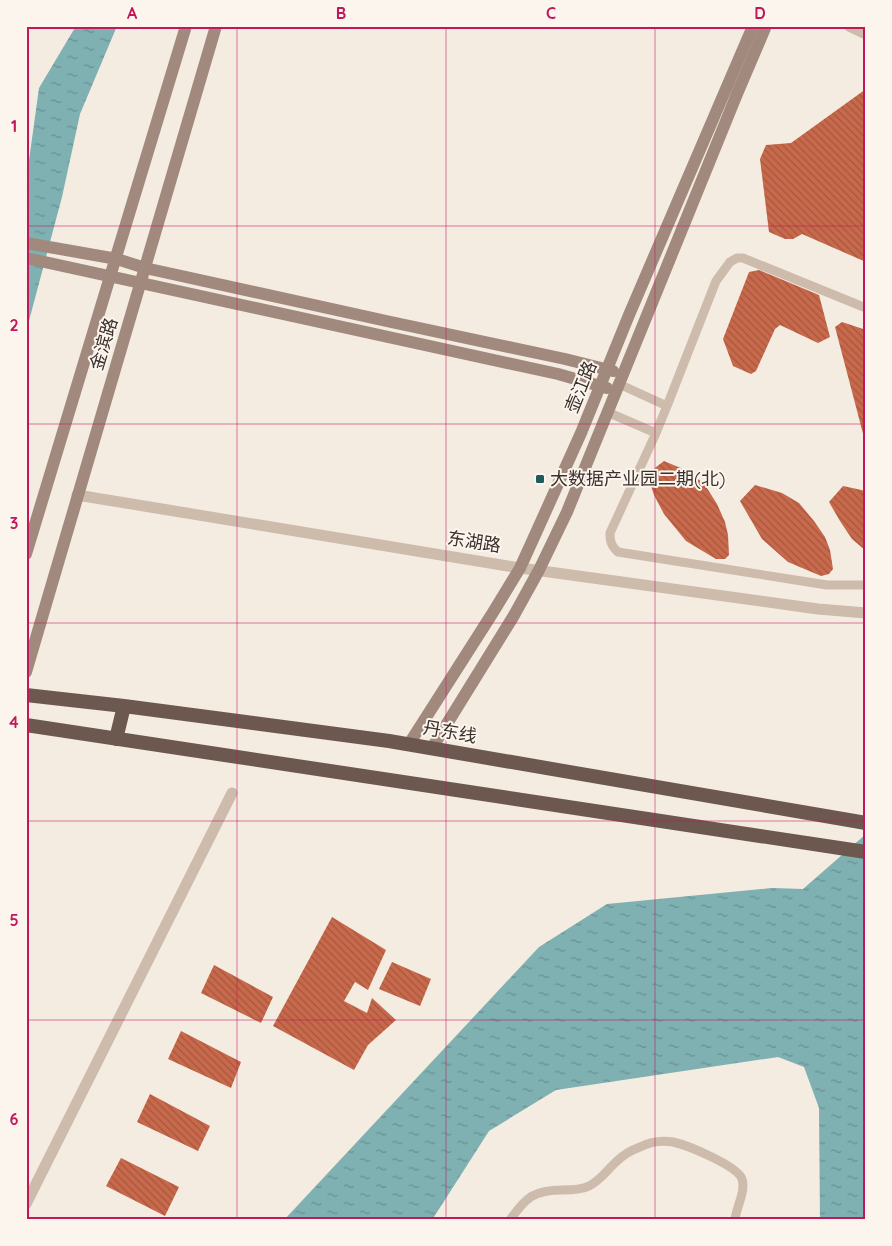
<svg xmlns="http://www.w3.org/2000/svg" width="892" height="1246" font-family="Quicksand,'Noto Sans SC',sans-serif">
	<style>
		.water { fill: url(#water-ripples) }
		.building { fill: url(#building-back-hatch) }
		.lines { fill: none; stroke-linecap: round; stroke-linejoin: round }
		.minor { stroke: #cdbbac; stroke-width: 9 }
		.tertiary { stroke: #cdbbac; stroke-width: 11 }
		.secondary { stroke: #a18a7d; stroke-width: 12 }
		.trunk { stroke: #6c584f; stroke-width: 14 }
		.grid { fill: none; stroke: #c2185b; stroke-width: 1; stroke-opacity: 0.55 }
		.poi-dot { fill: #1f5a5e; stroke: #fbf5ee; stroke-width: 2 }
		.labels { text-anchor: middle; stroke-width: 4; stroke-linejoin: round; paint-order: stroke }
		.street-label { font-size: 18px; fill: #3b302b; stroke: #fbf5ee }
		.poi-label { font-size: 18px; fill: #3b302b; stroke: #fbf5ee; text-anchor: start }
		.neatline { fill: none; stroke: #c2185b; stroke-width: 2 }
		.grid-label { font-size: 16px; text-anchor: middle; font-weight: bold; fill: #c2185b }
	</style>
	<defs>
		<pattern id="water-ripples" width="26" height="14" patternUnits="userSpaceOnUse" patternTransform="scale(1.25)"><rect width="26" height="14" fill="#7fb0b2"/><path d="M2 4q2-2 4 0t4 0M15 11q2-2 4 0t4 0" fill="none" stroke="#699091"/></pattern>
		<pattern id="building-back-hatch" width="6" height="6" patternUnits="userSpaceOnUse" patternTransform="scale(1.25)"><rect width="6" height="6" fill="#c8694b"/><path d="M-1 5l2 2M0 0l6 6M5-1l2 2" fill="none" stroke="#a4573f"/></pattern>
	</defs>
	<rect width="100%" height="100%" fill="#f4ebe1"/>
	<!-- water -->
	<path class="water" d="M76,26H117L80,114L62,197L26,332V182L39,88Z
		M866,834V1220H820L819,1108L804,1067L778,1057L556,1090L489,1131L432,1220H284L539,947L607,904L773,888L803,889Z"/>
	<!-- building -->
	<path class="building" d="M866,89V262L802,234L793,239H785L769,232L760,159L766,145L791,143Z
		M759,270L819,295L830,337L818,343L780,325L775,329L756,371L751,374L733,366L723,339L749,272Z
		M842,322L866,330V445L835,327Z
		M664,461L690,472L705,485L717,504L725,522L728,535L729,555L725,559H716L686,541L664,514L654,495L647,474Z
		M755,485L782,493L799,503L814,521L825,537L830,550L833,569L829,574L821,576L788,562L762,539L740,501Z
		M843,486L866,491V551L852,539L840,521L829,502Z
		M332,917L386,950L368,990L355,982L344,1001L367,1013L372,998L396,1020L368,1045L354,1070L273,1026Z
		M392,962L431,979L420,1006L379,989Z
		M214,965L273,997L261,1023L201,993Z
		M181,1031L241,1062L231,1088L168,1059Z
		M150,1094L210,1126L198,1151L137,1122Z
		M121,1158L179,1187L165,1216L106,1186Z"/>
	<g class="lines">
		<!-- minor -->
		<path class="minor" d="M667,406L716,281L730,262L737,258H743L866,308
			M607,412L656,433L667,406L619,384
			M656,433L610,533C610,541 611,546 618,552L827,585H866
			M510,1220C526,1197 534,1190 563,1190C571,1190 581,1190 589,1186C601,1180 607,1170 617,1161C623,1155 632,1150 640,1147C650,1142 662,1140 673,1142C687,1145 738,1166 742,1179C746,1192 736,1207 735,1220"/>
		<!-- tertiary -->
		<path class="tertiary" d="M849,26L866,34
			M77,495L520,568L818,609L866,613
			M26,1204L232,793"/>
		<!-- secondary -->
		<path class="secondary" d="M26,243L117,259L145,268L391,322L565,359L613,371
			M26,258L558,374L607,388
			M26,554L186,26
			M26,672L216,26
			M409,744L492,614L520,568L535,535L581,433L629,315L753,26
			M432,748L513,617L539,570L567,512L737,94L766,26"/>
		<!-- trunk -->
		<path class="trunk" d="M26,695L124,706L389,741L866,823
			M26,725L866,852
			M116,739L124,706"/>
	</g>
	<!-- grid -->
	<path class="grid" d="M237,26V1220M446,26V1220M655,26V1220M26,226H866M26,424H866M26,623H866M26,821H866M26,1020H866"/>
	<!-- markers -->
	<rect class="poi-dot" x="535" y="474" width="10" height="10" rx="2.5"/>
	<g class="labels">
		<!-- street labels -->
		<g class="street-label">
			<text transform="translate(104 344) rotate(-73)" y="6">金滨路</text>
			<text transform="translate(581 387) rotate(-68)" y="6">壶江路</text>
			<text transform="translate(474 542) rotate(9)" y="6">东湖路</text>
			<text transform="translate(450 732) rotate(10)" y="6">丹东线</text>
		</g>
		<!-- poi labels -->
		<g class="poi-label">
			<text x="550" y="485">大数据产业园二期(北)</text>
		</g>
	</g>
	<!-- border -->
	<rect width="892" height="1246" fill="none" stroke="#fbf5ee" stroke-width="55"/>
	<rect x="28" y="28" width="836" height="1190" class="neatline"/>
	<g class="grid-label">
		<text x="132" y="19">A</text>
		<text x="341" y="19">B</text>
		<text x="551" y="19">C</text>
		<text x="760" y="19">D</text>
		<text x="14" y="132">1</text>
		<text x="14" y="331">2</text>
		<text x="14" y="529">3</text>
		<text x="14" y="728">4</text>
		<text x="14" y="926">5</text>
		<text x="14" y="1125">6</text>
	</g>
</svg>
